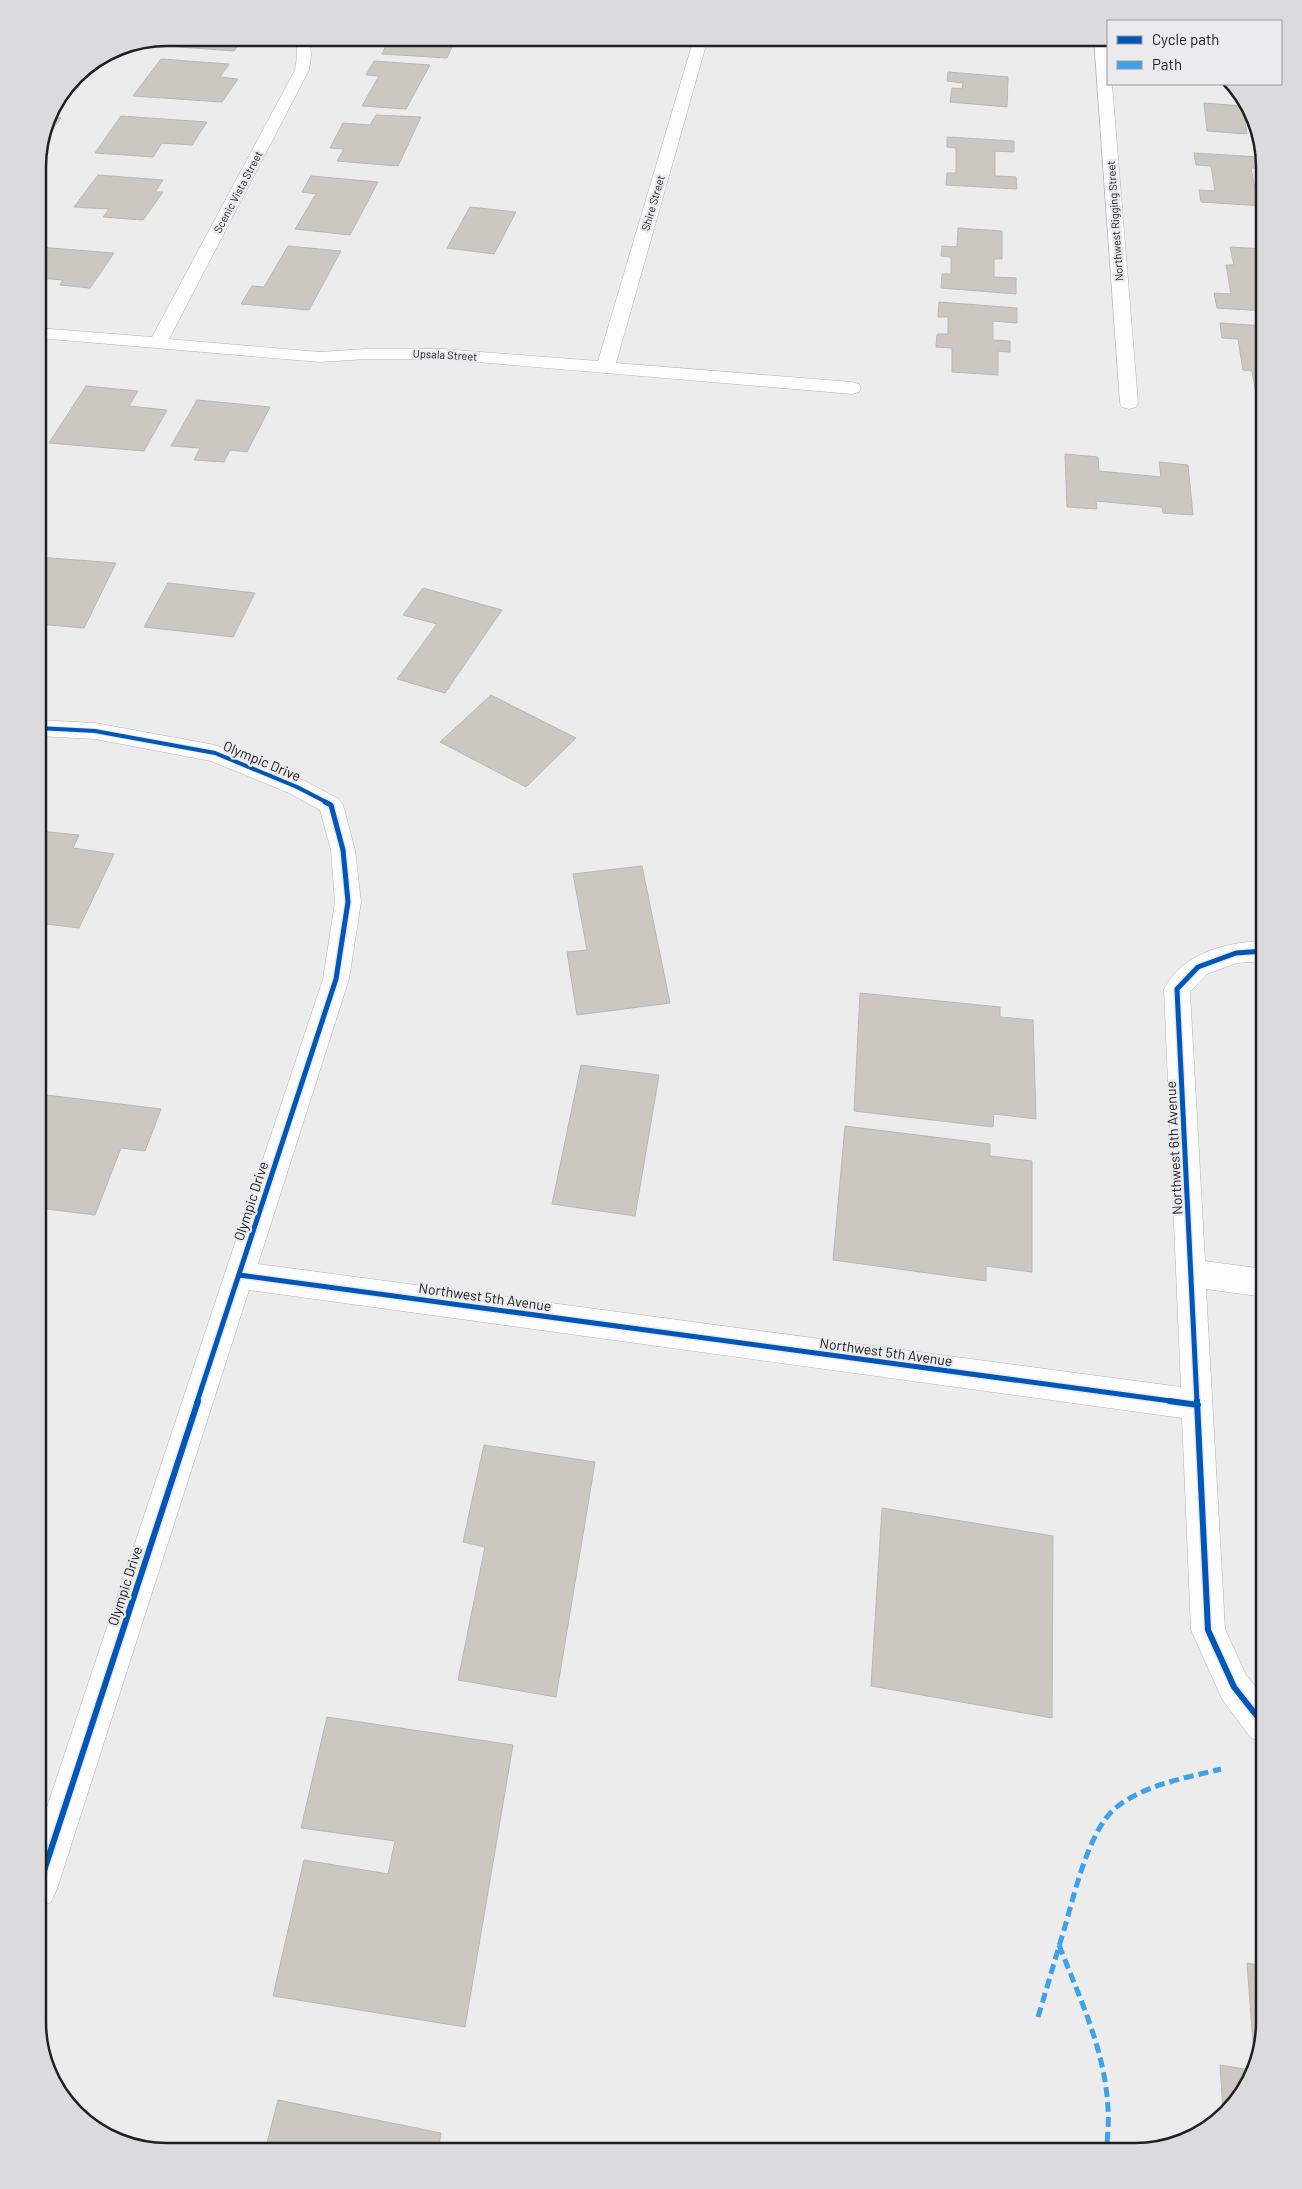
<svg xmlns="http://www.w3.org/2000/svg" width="1302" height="2189" font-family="Barlow,sans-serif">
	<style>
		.building { fill: #cdc7c2; stroke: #b8b8b8 }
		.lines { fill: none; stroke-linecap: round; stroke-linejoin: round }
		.minor-casing { stroke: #b3b3b5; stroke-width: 1 }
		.minor { fill: #fcfcfc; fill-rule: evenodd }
		.quiet { stroke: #3da2ea; stroke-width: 5; stroke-dasharray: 10 5; stroke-linecap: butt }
		.cycleway-far2-casing { stroke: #ebebee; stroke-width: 6 }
		.cycleway-far1-casing { stroke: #ebebee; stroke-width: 8 }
		.cycleway-casing { stroke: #ebebee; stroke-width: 9 }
		.cycleway-far2 { stroke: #0057b8; stroke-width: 4 }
		.cycleway-far1 { stroke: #0057b8; stroke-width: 5 }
		.cycleway { stroke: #0057b8; stroke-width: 6 }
		.labels { text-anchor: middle; stroke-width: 4.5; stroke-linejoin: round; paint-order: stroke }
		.far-street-label { font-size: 11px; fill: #202022; stroke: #ebebee }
		.street-label { font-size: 14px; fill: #202022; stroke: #ebebee }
		.rim { fill: none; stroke: #202022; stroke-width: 2.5 }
	</style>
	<rect width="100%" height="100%" fill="#ececed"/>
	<!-- building -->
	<path class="building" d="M167,38H243L234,51L153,45L157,40Z
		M376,38H456L447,58L382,54L388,41L374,40Z
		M161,59L229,64L220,77L238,79L222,102L133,96Z
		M374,61L430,65L406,109L362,106L379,76L366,75Z
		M90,65L78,88L68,87L76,75Z
		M948,72L1008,77L1007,107L950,102L952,88L962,89L963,83L947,81Z
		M1204,103L1243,106L1247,134L1207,131Z
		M52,110H55L49,117L61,118L42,142L47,117Z
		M376,115L421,117L398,166L337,161L344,149L330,148L343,123L370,125Z
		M121,116L207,122L192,145L162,143L153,157L95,153Z
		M947,137L1014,141V152L995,151V176L1016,177L1017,189L946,185L947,173H956V148L947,147Z
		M1194,153L1260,157L1262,168H1251L1256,194L1264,195V206L1201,202L1199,190L1215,191L1211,166L1196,165Z
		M98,175L163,180L155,192H163L143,220L103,217L109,209L74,207Z
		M311,176L378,182L350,235L295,229L316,194L302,192Z
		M470,207L516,212L494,254L447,248Z
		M958,228L1002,231V259H994V277L1016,278V294L941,288L942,274H951V257L941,256L942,246L957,247Z
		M288,246L341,251L309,310L241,304L252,286L264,287Z
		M38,247L114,253L90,288L60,285L63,280L38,278Z
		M1230,247L1264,249V311L1217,308L1214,293L1231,294L1226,265H1234Z
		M939,302L1017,308V323L993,321V340L1010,341V352L998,351V375L952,372V348L936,347L937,334H948V317H938Z
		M1220,323L1264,326V394H1256L1252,371L1243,370L1238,339L1222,338Z
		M86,386L138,391L129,406L167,410L144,451L49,443Z
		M197,400L270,407L247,452L230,450L224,462L194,460L200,448L171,446Z
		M1065,454L1098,457L1099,471L1161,477L1159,462L1188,465L1193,515L1163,513L1162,507L1096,501L1097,509L1067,507Z
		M38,557L116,563L84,628L38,624V608L42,599H38Z
		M168,583L255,593L233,637L144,627Z
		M423,588L502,610L445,693L397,679L437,624L403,615Z
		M491,695L576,738L526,787L440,742Z
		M38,831L79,835L73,848L114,854L79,928L38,923Z
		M642,866L670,1003L577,1015L567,952L587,950L573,874Z
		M860,993L1000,1007V1017L1033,1020L1036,1119L994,1114L993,1127L854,1111Z
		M581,1065L659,1075L635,1216L552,1204Z
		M38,1094L161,1109L145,1151L121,1148L95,1215L38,1208Z
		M845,1126L990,1144V1156L1032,1161V1272L986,1266V1281L833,1260Z
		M484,1445L595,1462L556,1697L458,1680L485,1547L463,1542Z
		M882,1508L1053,1536L1052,1718L871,1686Z
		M327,1717L513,1745L465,2027L273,1996L304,1860L388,1874L395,1841L301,1828Z
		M1247,1963L1264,1966V2022L1254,2057Z
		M1220,2065L1250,2070L1243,2094L1223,2111Z
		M278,2100L441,2133L438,2151H265Z"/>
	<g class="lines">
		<!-- minor casing -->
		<g class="minor-casing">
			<path id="minor" d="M296,38H310L311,56L309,70L169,339L320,352L366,349H442L598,361L694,38H708L616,363L852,382L859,384L861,388L859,392L852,394L442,359H366L320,362L38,338V328L152,337L295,70L297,56Z
				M1094,38H1108V84H1112L1138,403L1136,407L1129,409L1122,407L1120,403Z
				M38,720L95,723L215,745L305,781L339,799L343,805L355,850L361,902L349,979L258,1264L1181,1387L1164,989C1182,953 1227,942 1264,941V961L1237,963L1207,974L1190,992L1205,1261L1264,1269V1297L1206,1289L1225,1629L1246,1675L1264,1697V1742L1251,1738L1222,1699L1191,1630L1182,1418L249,1290L57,1889L51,1902L38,1908V1834L323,979L335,902L331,850L320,810L289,793L211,761L95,739L38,736Z"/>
		</g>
		<!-- minor -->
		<use href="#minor" class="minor"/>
		<!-- quiet -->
		<path class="quiet" d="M1059,1945C1086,2014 1117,2075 1106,2151
			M1038,2017C1047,1988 1055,1959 1064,1930C1074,1896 1089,1827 1118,1806C1147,1784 1186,1778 1221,1769"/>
		<!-- cycleway-far2 casing -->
		<g class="cycleway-far2-casing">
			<path id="cycleway-far2" d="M38,728L95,731L215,753L297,787L328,803"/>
		</g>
		<!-- cycleway-far1 casing -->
		<g class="cycleway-far1-casing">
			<path id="cycleway-far1" d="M239,1275L1178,1402
				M197,1402L336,979L348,902L343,850L331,805L325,802
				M1197,1402L1177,989L1198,967L1236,953L1264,951"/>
		</g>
		<!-- cycleway casing -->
		<g class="cycleway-casing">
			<path id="cycleway" d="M1169,1401L1198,1405
				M1197,1401L1208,1630L1234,1687L1264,1725
				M38,1889L198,1401"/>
		</g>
		<!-- cycleway-far2 -->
		<use href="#cycleway-far2" class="cycleway-far2"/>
		<!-- cycleway-far1 -->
		<use href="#cycleway-far1" class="cycleway-far1"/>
		<!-- cycleway -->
		<use href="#cycleway" class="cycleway"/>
	</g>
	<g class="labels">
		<!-- far-street labels -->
		<g class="far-street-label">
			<text transform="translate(238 192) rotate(-62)" y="4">Scenic Vista Street</text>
			<text transform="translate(653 203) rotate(-74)" y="4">Shire Street</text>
			<text transform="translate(1115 221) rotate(-94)" y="4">Northwest Rigging Street</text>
			<text transform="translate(445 355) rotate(3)" y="4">Upsala Street</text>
		</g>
		<!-- street labels -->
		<g class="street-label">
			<text transform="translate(262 761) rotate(23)" y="5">Olympic Drive</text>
			<text transform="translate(1174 1148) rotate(-93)" y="5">Northwest 6th Avenue</text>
			<text transform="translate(251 1201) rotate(-72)" y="5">Olympic Drive</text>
			<text transform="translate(485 1297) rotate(8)" y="5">Northwest 5th Avenue</text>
			<text transform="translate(886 1352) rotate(8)" y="5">Northwest 5th Avenue</text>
			<text transform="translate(125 1586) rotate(-72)" y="5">Olympic Drive</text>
		</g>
	</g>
	<!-- crop -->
	<path d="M0 0H1302V2189H0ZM167 46H1135A121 121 0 0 1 1256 167V2022A121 121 0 0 1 1135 2143H167A121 121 0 0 1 46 2022V167A121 121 0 0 1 167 46Z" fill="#dbdbde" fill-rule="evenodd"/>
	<path class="rim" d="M167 46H1135A121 121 0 0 1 1256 167V2022A121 121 0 0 1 1135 2143H167A121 121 0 0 1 46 2022V167A121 121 0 0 1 167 46Z"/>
	<!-- legend -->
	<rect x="1107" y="20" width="175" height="65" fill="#ebebee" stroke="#9a9a9c"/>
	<rect x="1117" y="36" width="25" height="8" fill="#0057b8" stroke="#9a9a9c"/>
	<text x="1152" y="45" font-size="15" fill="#202022">Cycle path</text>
	<rect x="1117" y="61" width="25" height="8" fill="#3da2ea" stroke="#9a9a9c"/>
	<text x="1152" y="70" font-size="15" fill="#202022">Path</text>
</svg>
